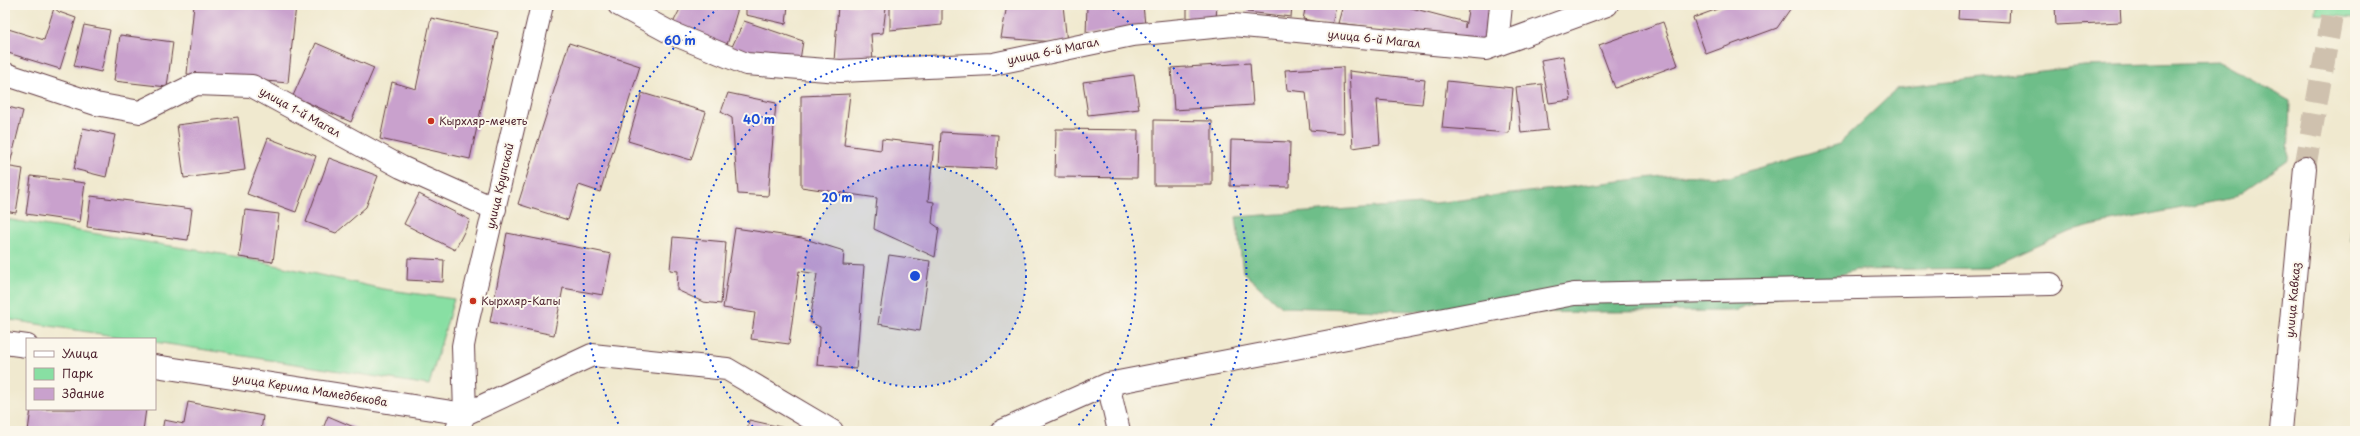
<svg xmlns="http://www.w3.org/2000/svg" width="2360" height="436" font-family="'Playpen Sans',sans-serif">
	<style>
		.green { fill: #88dfa3; stroke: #697f67 }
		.forest { fill: #6ebe89; stroke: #5c6e5a }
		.building { fill: #c9a1cd }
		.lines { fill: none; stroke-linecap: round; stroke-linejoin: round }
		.highway-tunnel { stroke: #cfc1ae; stroke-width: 22; stroke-dasharray: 22 11; stroke-linecap: butt }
		.street-casing { stroke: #633d44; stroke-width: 24 }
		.secondary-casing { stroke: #633d44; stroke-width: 24 }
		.highway-casing { stroke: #633d44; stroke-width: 24 }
		.street { stroke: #fff; stroke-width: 22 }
		.secondary { stroke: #fff; stroke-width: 22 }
		.highway { stroke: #fff; stroke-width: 22 }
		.ring { fill: none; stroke: #1d4ed8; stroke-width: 2; stroke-dasharray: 2 4 }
		.poi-dot { fill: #c8321e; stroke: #fbf7ec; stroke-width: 1.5 }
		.labels { text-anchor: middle; stroke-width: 4; stroke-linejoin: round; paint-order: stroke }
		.street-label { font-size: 11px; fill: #4a1f2b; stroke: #fbf7ec }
		.poi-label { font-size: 11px; fill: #4a1f2b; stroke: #fbf7ec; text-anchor: start }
		.centre { fill: #1d4ed8; stroke: #fbf7ec; stroke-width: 2 }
		.ring-label { font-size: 12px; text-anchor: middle; font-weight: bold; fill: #1d4ed8; stroke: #fbf7ec; stroke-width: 4; stroke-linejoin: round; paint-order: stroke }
	</style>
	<rect width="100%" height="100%" fill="#fbf7ec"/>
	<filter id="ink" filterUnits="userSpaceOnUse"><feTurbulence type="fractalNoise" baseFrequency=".025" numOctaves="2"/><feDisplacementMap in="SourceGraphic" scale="8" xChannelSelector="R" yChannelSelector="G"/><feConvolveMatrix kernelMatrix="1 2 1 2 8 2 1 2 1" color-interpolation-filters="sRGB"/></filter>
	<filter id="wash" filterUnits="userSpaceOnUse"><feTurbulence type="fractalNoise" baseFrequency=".012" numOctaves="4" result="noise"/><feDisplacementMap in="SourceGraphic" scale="16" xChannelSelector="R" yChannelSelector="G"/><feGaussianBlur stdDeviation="0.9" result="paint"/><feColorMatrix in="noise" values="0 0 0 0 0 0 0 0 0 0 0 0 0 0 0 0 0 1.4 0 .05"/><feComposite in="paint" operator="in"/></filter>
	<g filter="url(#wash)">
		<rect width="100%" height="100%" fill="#f0e9cf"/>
		<!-- green -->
		<path class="green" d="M2316,5H2355V18L2315,14Z
			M5,219L239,257L383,289L454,299L429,385L155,342V339H133L5,319Z"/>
		<!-- forest -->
		<path class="forest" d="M2220,62L2290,101L2288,160L2233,198L2095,225L2069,232L1988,268L1855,270L1734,311L1485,313L1281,307L1243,272L1236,217L1435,203L1671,175L1729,177L1839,144L1898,88L2084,66Z
			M2355,204V243L2350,240Z"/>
		<g id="blocks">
			<!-- building -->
			<path class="building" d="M194,5H296L288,83L187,74Z
				M480,5H494L493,8Z
				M682,5H739L726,48L673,23Z
				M746,5H788L786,24L746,15Z
				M838,5L886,7L883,33L871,34L873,62H834Z
				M890,5H942V25L890,30Z
				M1007,5H1063L1067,43L1001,38Z
				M1087,5H1143L1145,25L1086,35Z
				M1187,5H1217L1216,19L1187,21Z
				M1248,5H1292L1291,17L1247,12Z
				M1306,5H1336L1332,25L1303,19Z
				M1343,5H1400L1465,22V28L1469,5H1490L1486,41L1338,23Z
				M1728,5H1793L1777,28L1706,54L1693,18Z
				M1959,5H2010L2009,22L1958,19Z
				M2055,5H2120L2121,22L2056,25Z
				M54,8L59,12L76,18L60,69L5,52V28L44,40Z
				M431,18L498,32L470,159L380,139L392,82L416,89Z
				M744,21L803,41L800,60L750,58L730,51Z
				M1663,22L1678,65L1615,88L1599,45Z
				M84,25L110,30L101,72L74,66Z
				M120,35L173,42L167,87L114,81Z
				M316,43L374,68L351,122L293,96Z
				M569,43L640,66L600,192L579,185L568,220L518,204Z
				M1563,56L1571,100L1549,103L1541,60Z
				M1250,63L1253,105L1174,110L1171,68Z
				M1343,67L1344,133L1310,130L1306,92L1287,90L1285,70Z
				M1349,71L1425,80L1422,104L1377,100L1380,144L1353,148Z
				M1134,75L1139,109L1088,115L1083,82Z
				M1447,81L1513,88L1509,133L1442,128Z
				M1542,84L1548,130L1521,133L1516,87Z
				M642,93L706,112L691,160L628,141Z
				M728,93L776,103L768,196L738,194L732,118L721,112Z
				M850,94L844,145L881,150L882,139L934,145L928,201L934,202L932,223L939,228L935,257L874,229L877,198L801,187V96Z
				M5,106L23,111L10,164L5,162Z
				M238,117L245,170L184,178L177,125Z
				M1154,120L1212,121V185H1154Z
				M83,128L115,135L106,177L74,169Z
				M1056,129L1138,130L1137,178L1055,177Z
				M941,132L998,135L996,169L939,166Z
				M268,138L316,156L296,212L247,194Z
				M1231,140L1290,142L1289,187L1230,186Z
				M329,158L378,176L366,207L336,233L306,222Z
				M5,166L23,169L16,213L5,211Z
				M31,176L85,183L80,222L26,214Z
				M419,194L470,220L455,250L404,224Z
				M91,196L192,209L188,240L87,227Z
				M245,210L279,214L273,262L239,257Z
				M735,228L802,238L844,251L843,265L864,266L856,369L817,365L820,327L810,322L817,274L799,271L789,344L751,339L755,313L723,308Z
				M507,233L611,254L603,295L563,288L554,335L490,322Z
				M673,237L726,242L721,304L703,302L677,290L678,271L670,270Z
				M889,255L930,261L920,331L878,324Z
				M408,258L444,260L443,282L407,280Z
				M188,402L263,416L261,431H162L164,420L184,424Z
				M31,409H146L143,431H28Z
				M328,416L363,431H322Z
				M749,420L794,430V431H747Z"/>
		</g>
	</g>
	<g filter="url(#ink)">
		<use href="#blocks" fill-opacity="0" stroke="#633d44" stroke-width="1"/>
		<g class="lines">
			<!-- highway-tunnel -->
			<path class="highway-tunnel" d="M2305,168L2334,5"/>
			<!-- street casing -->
			<g class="street-casing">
				<path id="street" d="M619,5L671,33L746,64L840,71L993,64L1132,35L1233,25L1486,49L1607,5
					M1497,45L1501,5
					M5,74L96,104L140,112L196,84L252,86L401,167L495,209
					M1108,384L1119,431
					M465,414L592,355L727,369L832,431
					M456,431L465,414L463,346L468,320L542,5
					M1002,431L1108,384L1574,294L2051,284"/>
			</g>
			<!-- secondary casing -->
			<g class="secondary-casing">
				<path id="secondary" d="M5,343L27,346
					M155,366L465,414"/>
			</g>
			<!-- highway casing -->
			<g class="highway-casing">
				<path id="highway" d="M2281,431L2305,168"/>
			</g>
			<!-- street -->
			<use href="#street" class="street"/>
			<!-- secondary -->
			<use href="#secondary" class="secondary"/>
			<!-- highway -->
			<use href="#highway" class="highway"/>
		</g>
	</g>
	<!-- distance rings -->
	<circle cx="915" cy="276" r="111" fill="#1d4ed8" fill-opacity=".12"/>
	<g class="ring">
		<circle cx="915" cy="276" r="111"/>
		<path d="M757 431A221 221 0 1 1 1073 431"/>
		<path d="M621 429A332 332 0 0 1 722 6M1108 6A332 332 0 0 1 1209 429"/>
	</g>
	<!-- markers -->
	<g class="poi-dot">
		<circle cx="431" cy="121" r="4"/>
		<circle cx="473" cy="301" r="4"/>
	</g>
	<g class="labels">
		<!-- street labels -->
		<g class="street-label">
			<text transform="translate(1374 39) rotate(6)" y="4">улица 6-й Магал</text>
			<text transform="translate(1053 51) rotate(-12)" y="4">улица 6-й Магал</text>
			<text transform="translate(300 112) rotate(29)" y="4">улица 1-й Магал</text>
			<text transform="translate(500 186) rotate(-77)" y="4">улица Крупской</text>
			<text transform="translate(2293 300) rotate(-85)" y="4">улица Кавказ</text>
			<text transform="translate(310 390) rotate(9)" y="4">улица Керима Мамедбекова</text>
		</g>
		<!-- poi labels -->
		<g class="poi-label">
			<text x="439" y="125">Кырхляр-мечеть</text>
			<text x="481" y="305">Кырхляр-Капы</text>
		</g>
	</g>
	<circle cx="915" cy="276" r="6" class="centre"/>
	<g class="ring-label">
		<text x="680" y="45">60 m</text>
		<text x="759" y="124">40 m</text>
		<text x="837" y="202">20 m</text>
	</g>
	<!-- margin -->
	<rect width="2360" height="436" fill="none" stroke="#fbf7ec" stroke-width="20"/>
	<!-- legend -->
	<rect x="26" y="338" width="130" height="72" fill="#fbf7ec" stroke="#b4a19f"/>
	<rect x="34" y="351" width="20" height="6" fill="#ffffff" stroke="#b4a19f"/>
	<text x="62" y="358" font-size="12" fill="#4a1f2b">Улица</text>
	<rect x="34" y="368" width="20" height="12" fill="#88dfa3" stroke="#b4a19f"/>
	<text x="62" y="378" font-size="12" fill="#4a1f2b">Парк</text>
	<rect x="34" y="388" width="20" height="12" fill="#c9a1cd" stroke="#b4a19f"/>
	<text x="62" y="398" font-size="12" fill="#4a1f2b">Здание</text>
</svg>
